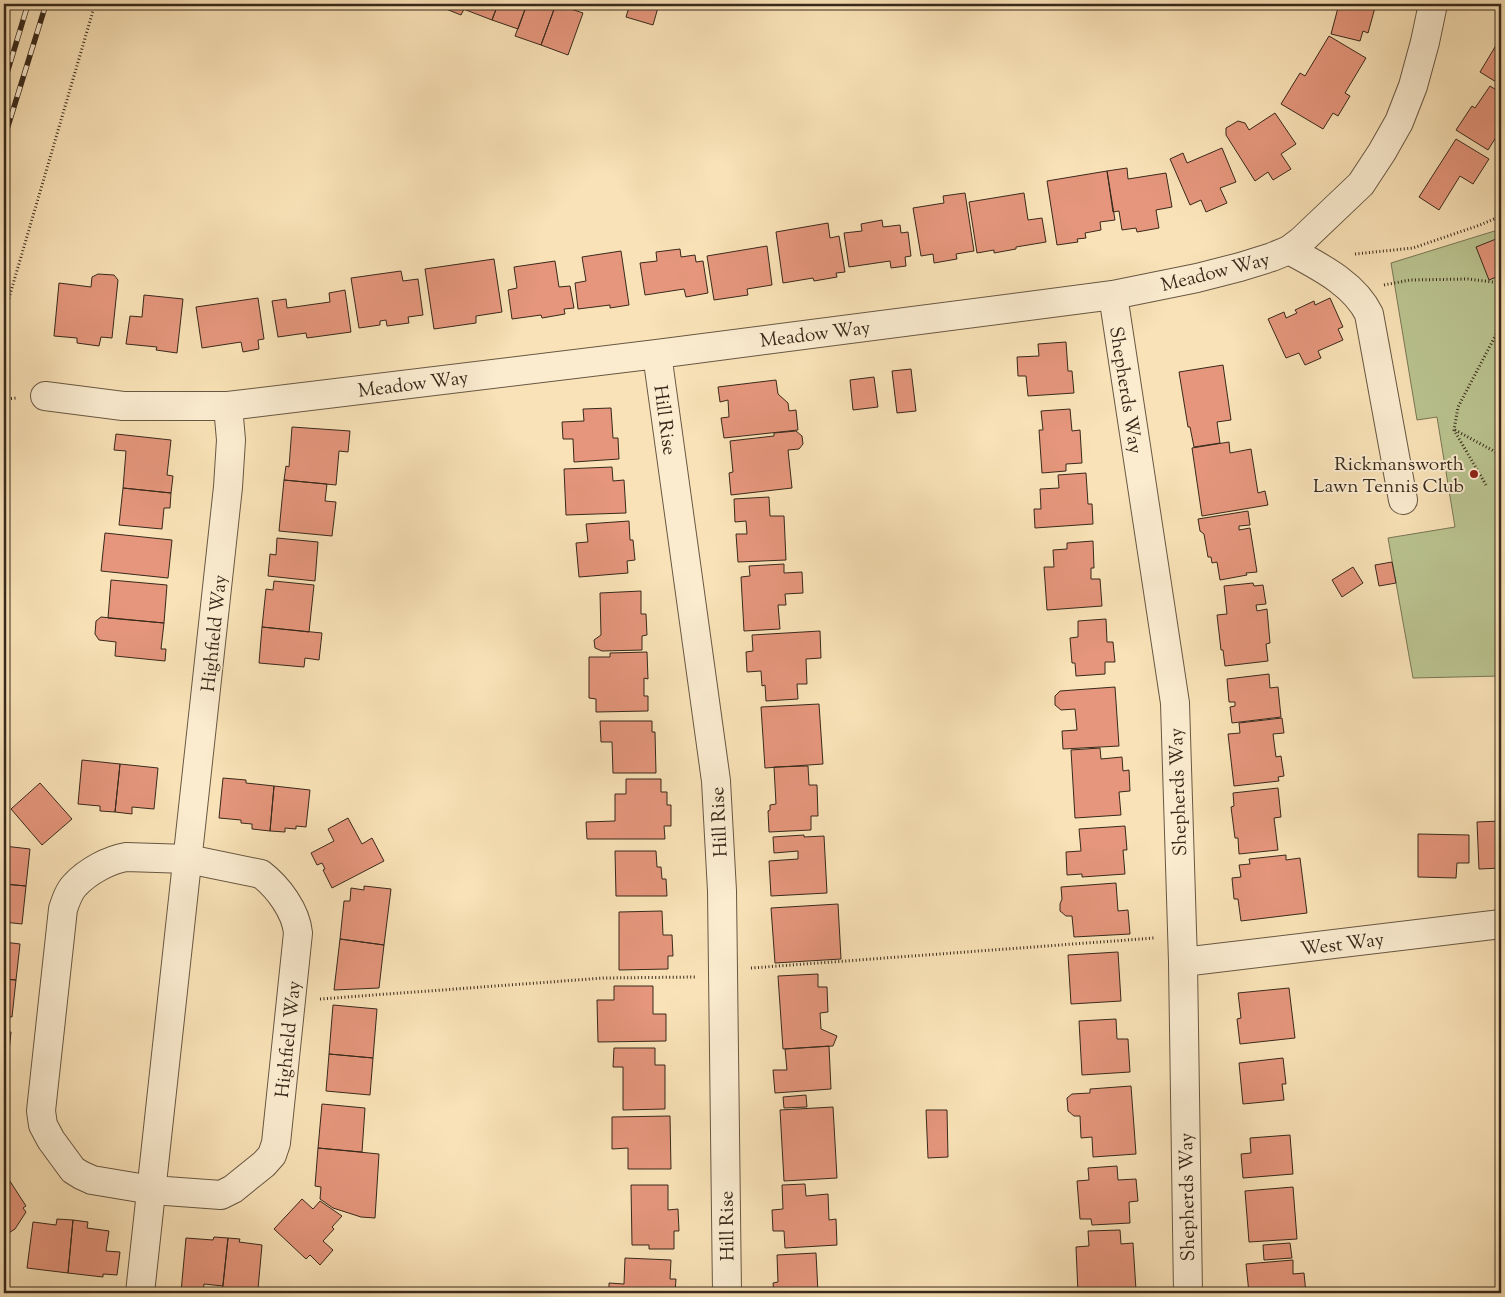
<svg xmlns="http://www.w3.org/2000/svg" width="1505" height="1297" font-family="'Sorts Mill Goudy',serif">
	<style>
		.green { fill: #bac490; stroke: #797656 }
		.building { fill: #e5967c; stroke: #38291b }
		.lines { fill: none; stroke-linecap: round; stroke-linejoin: round }
		.minor-casing { stroke: #685742; stroke-width: 30 }
		.path { stroke: #38291b; stroke-width: 3; stroke-dasharray: 1 2.5; stroke-linecap: butt }
		.minor { stroke: #fbecd0; stroke-width: 28 }
		.rail-casing { stroke: #38291b; stroke-width: 5.5 }
		.rail { stroke: #fbecd0; stroke-width: 4; stroke-dasharray: 11; stroke-linecap: butt }
		.poi-dot { fill: #8f2418; stroke: #fbecd0; stroke-width: 2 }
		.labels { text-anchor: middle; stroke-width: 4; stroke-linejoin: round; paint-order: stroke }
		.street-label { font-size: 19px; fill: #38291b; stroke: #fbecd0 }
		.poi-label { font-size: 19px; fill: #38291b; stroke: #fbecd0; text-anchor: end }
	</style>
	<rect width="100%" height="100%" fill="#f9e2b7"/>
	<filter id="stains"><feTurbulence type="fractalNoise" baseFrequency=".004" numOctaves="4"/><feColorMatrix values="0 0 0 0 .2 0 0 0 0 .09 0 0 0 0 .02 0 0 0 .5 -.17"/></filter>
	<radialGradient id="worn" r=".72"><stop offset=".6" stop-color="#630" stop-opacity="0"/><stop offset="1" stop-color="#630" stop-opacity=".3"/></radialGradient>
	<!-- green -->
	<path class="green" d="M1501,229V676L1413,678L1388,538L1455,527L1437,417L1417,420L1391,263Z"/>
	<!-- building -->
	<path class="building" d="M448,4H468L466,10L464,9L461,15L446,9Z
		M468,4H498L492,20L466,10Z
		M498,4H527L518,29L492,20Z
		M527,4H556L541,45L515,36Z
		M556,4L583,13L568,55L541,45Z
		M628,4H659L653,25L626,17L630,4Z
		M1339,4H1376L1368,33L1363,31L1360,41L1331,34Z
		M1329,36L1366,58L1345,93L1350,96L1338,116L1333,113L1323,129L1281,104L1300,73L1305,76Z
		M1501,37V85L1480,72Z
		M1490,86L1501,93V129L1488,150L1456,130L1472,106L1475,108Z
		M1275,113L1296,144L1281,154L1291,169L1273,180L1268,172L1255,181L1226,135V128L1238,121L1245,123L1249,130Z
		M1456,139L1489,159L1473,184L1460,176L1439,210L1419,197Z
		M1222,148L1236,182L1220,188L1227,203L1206,212L1201,200L1190,205L1170,159L1183,153L1187,163Z
		M1127,168L1128,179L1166,173L1172,207L1156,210L1159,228L1137,232L1136,228L1122,230L1119,211L1113,212L1107,171Z
		M1107,171L1115,220L1100,222L1101,230L1085,233L1086,238L1077,239L1078,242L1057,245L1047,181Z
		M965,193L974,251L956,254L957,259L934,263L933,254L921,256L913,208L944,203L943,196Z
		M1024,193L1028,220L1042,218L1046,242L1016,247V249L994,253V250L977,253L969,202Z
		M882,220L883,227L900,225L901,233L908,232L911,256L905,257L906,266L891,268L890,261L849,267L844,233L862,231L861,224Z
		M828,223L830,238L839,236L845,272L836,273L837,277L814,281L813,278L783,283L776,232Z
		M1501,237V275L1489,280L1476,247Z
		M767,246L772,285L747,289L748,295L714,300L707,256Z
		M680,249L681,257L695,255L696,262L703,261L708,293L686,297L684,289L645,295L640,263L657,261L656,252Z
		M621,251L629,305L610,308V305L578,309L575,283L586,281L582,257Z
		M494,259L502,312L476,316V323L434,329L425,269Z
		M555,261L559,287L570,286L574,308L564,309L565,314L542,318L541,315L512,319L508,290L517,288L514,267Z
		M401,271L403,281L418,279L423,315L408,317L409,323L387,326L386,320L380,321V325L359,328L351,278Z
		M98,274L114,275L118,280L112,338L101,337L99,346L77,343V338L54,336L59,283L91,287L92,277Z
		M345,290L351,332L307,338L306,333L278,337L272,301L286,299L287,308L330,302L329,293Z
		M144,295L183,299L177,353L156,350L157,347L126,344L130,316L142,317Z
		M258,298L264,339L258,340L259,349L243,352L241,342L202,348L196,307Z
		M1330,298L1343,327L1338,329L1343,340L1318,351L1321,358L1305,365L1299,353L1286,358L1268,319L1284,312L1286,318L1297,313L1295,310L1314,301L1315,305Z
		M1066,342L1068,371H1072L1074,393L1028,396L1026,376H1018L1017,357L1039,356L1038,344Z
		M1223,365L1231,420L1217,422L1220,443L1194,447L1190,427H1188L1179,372Z
		M911,369L916,411L897,413L892,371Z
		M874,377L878,407L853,410L850,380Z
		M776,380L778,394L788,403L789,411L796,410L798,430L724,438L721,418L729,417L728,400L720,402L718,387Z
		M611,408L613,438H618L619,459L574,462L573,439H563L562,422L584,421L583,409Z
		M1070,409L1072,431L1080,430L1082,463L1066,464V471L1042,473L1039,430H1043L1041,411Z
		M292,427L350,431L348,452L339,451L336,485L284,480L286,466L289,467Z
		M796,431L802,436L803,444L799,449L788,450L792,488L731,495L729,473L733,472L730,441L774,436V433Z
		M116,434L171,440L167,475L173,476L171,493L123,488L126,451L114,450Z
		M1229,442L1230,453L1251,449L1258,493L1265,491L1268,505L1202,516L1192,448Z
		M612,467L613,481L624,480L626,513L566,515L564,469Z
		M1086,473L1088,504H1092L1093,524L1035,528L1034,509H1041L1040,489L1059,488L1058,475Z
		M284,480L327,484L325,501L336,502L332,536L279,531Z
		M123,488L171,493L170,508H164L162,529L119,525Z
		M769,497L770,516H784L786,560L738,562L736,534H747L746,521L735,522L734,499Z
		M1248,511L1250,525L1239,526V530L1250,528L1257,572L1246,573L1247,575L1220,580L1217,562L1212,563L1211,557H1208L1204,534L1200,531L1198,519Z
		M629,521L630,540H633L635,560L627,561L628,573L579,577L576,543L588,542L586,524Z
		M105,533L172,540L168,578L101,571Z
		M277,538L318,542L315,581L268,576L270,554L276,555Z
		M1093,541L1094,568H1091V579H1100L1102,606L1047,610L1044,567H1054L1053,550L1067,549V543Z
		M1392,562L1396,583L1379,586L1375,565Z
		M784,564V573L802,572L803,593L785,594L786,605H778L780,629L744,631L741,577L750,576L749,566Z
		M1353,567L1363,583L1342,597L1332,580Z
		M111,580L167,585L164,623L108,618Z
		M274,581L314,585L309,632L262,627L266,589L273,590Z
		M1253,583L1254,586L1263,585L1266,604L1256,605L1257,611L1267,609L1270,643L1266,644L1268,661L1225,666L1223,650H1221L1217,615L1227,614L1224,586Z
		M641,591V614H646L647,635L642,636V650L602,651L595,648L594,640L601,635L600,593Z
		M101,617L164,623L161,649H166L165,661L115,656L116,642L99,640L95,634L96,621Z
		M1106,619L1107,642H1113L1115,662H1105V674L1076,676L1075,663H1072L1070,638L1078,637V621Z
		M262,627L322,633L319,660L305,658L304,667L259,663Z
		M820,631L821,658L806,659L807,684H797L798,699L766,701L765,685L762,686L761,671L747,672L746,652L753,651L752,635Z
		M647,652L648,679L644,678V696H648V711L596,712V699L589,698V657H610V653Z
		M1269,674L1270,688L1278,687L1281,717L1232,723L1230,707L1235,706V702H1229L1227,679Z
		M1115,687L1119,746L1063,749L1062,731L1077,730L1075,709L1061,710L1055,705V696L1060,691Z
		M819,704L823,764L765,768L761,707Z
		M1282,718L1284,733L1273,734L1276,757L1281,756L1284,776L1278,777L1279,781L1234,786L1228,734L1240,733L1239,723Z
		M600,721H652V732H655L656,773H613L612,742H601Z
		M1100,748L1101,759L1122,757L1123,771L1129,770L1130,791L1119,792L1121,815L1075,818L1071,750Z
		M82,760L120,764L115,812L100,811V806L78,804Z
		M120,764L158,768L154,809L132,807V814L115,812Z
		M808,766L809,785H817L818,816H811V830L769,832L768,811L770,810V805L776,804L774,767Z
		M223,778L246,780V783L274,786L270,831L252,829V824L241,823V820L219,818Z
		M626,779H661V792H667V805H671V826H664L665,839H587L586,822L615,821V794H626Z
		M40,783L72,819L42,845L11,809Z
		M274,786L310,790L306,827L296,826V829L285,828V832L270,831Z
		M1278,788L1281,817L1274,818L1278,850L1239,854L1238,838H1235L1231,807L1234,806L1233,793Z
		M348,818L362,844L372,838L384,861L332,888L323,870L325,869L322,863L317,865L311,853L334,841L328,829Z
		M1501,821V868L1479,869L1477,822Z
		M1125,826L1127,850H1123L1125,874L1082,877V874L1067,875L1066,852L1081,851L1079,829Z
		M1418,834L1469,835V863H1457L1456,878L1418,877Z
		M804,835V837L824,836L827,893L771,896L769,861L798,859V851L774,853L773,837Z
		M4,846L30,849L26,886L4,884Z
		M615,851H656L657,867H661L662,879H666L667,896H616Z
		M1286,855V860L1300,858L1307,913L1241,921L1238,899H1234L1232,878L1241,877L1239,865L1250,864L1249,859Z
		M1116,883L1118,911L1128,910L1130,934L1074,937L1072,916H1066L1060,911V904L1062,899L1061,887Z
		M4,884L26,886L22,924L4,922Z
		M364,886L391,889L384,945L340,939L344,901H350L351,888L364,890Z
		M838,904L841,959L775,963L771,908Z
		M662,911L663,935H672L673,956H668V969L619,970V912Z
		M340,939L384,945L379,988L334,990Z
		M4,942L20,944L16,980L4,979Z
		M1118,952L1121,1001L1071,1004L1068,955Z
		M818,974V987H827L828,1012L820,1013L821,1029L837,1036L833,1046L783,1049L778,976Z
		M4,979L16,980L12,1017L4,1016Z
		M614,986H653V1014H666V1041L598,1042L597,1000H614Z
		M1289,988L1295,1038L1240,1044L1237,1019L1241,1018L1238,993Z
		M333,1005L377,1009L373,1058L329,1054Z
		M1116,1019L1117,1039H1128L1130,1072L1082,1075L1079,1021Z
		M4,1031L11,1032L9,1052L6,1051L4,1069Z
		M829,1046L831,1089L775,1093L773,1070H787L785,1049Z
		M614,1048H655V1065H665V1109L623,1110V1067H613Z
		M329,1054L373,1058L370,1095L326,1091Z
		M1283,1058L1286,1084H1282L1284,1100L1243,1104L1239,1063Z
		M1131,1086L1136,1154L1093,1157L1092,1137L1081,1138L1080,1116H1074L1068,1111L1067,1098L1072,1094L1090,1093V1089Z
		M806,1095L807,1107L784,1108L783,1097Z
		M322,1104L365,1108L362,1152L318,1148Z
		M833,1107L837,1178L784,1181L780,1110Z
		M926,1110H947L948,1157L928,1158Z
		M670,1116L671,1169H628V1148L612,1149V1117Z
		M1290,1135L1293,1174L1243,1178L1241,1154L1251,1153L1250,1138Z
		M318,1148L379,1154L375,1218L361,1217L333,1208L320,1199L321,1187L315,1186Z
		M1117,1166L1118,1180L1136,1179L1138,1201L1129,1202L1130,1223L1092,1225L1091,1219H1080L1077,1181L1089,1180L1088,1168Z
		M4,1172L26,1206L23,1208L26,1212L15,1229L4,1236Z
		M805,1184L806,1196L828,1194L829,1220L836,1219L837,1245L785,1248L784,1231H773L772,1210L783,1209L782,1185Z
		M631,1185H668V1210L678,1209L679,1231H674V1249H649V1245H632Z
		M1293,1187L1297,1239L1249,1242L1245,1191Z
		M302,1199L313,1209L320,1201L342,1216L332,1227L334,1229L323,1241L333,1250L320,1265L310,1255L306,1259L274,1229Z
		M57,1219L73,1220L68,1273L27,1268L33,1222L56,1225Z
		M73,1220L88,1222L87,1228L109,1231L106,1251L120,1252L117,1275L103,1274V1277L68,1273Z
		M1120,1230L1121,1244L1133,1243L1136,1290L1078,1293L1076,1247L1089,1246L1088,1231Z
		M214,1237L228,1238L223,1286L204,1284L203,1293L181,1292L186,1238L213,1240Z
		M228,1238L240,1239L239,1242L262,1245L258,1289L251,1288V1293H222Z
		M1290,1243L1292,1258L1264,1260L1263,1245Z
		M816,1253L818,1293H774L773,1283L778,1282L777,1255Z
		M625,1258L671,1260L670,1279H676L675,1293H609V1283L624,1284Z
		M1293,1260V1274L1304,1273L1306,1293H1249L1246,1264Z"/>
	<g class="lines">
		<!-- minor casing -->
		<g class="minor-casing">
			<path id="minor" d="M1289,250C1318,266 1354,283 1369,314L1403,500
				M1113,295L1175,703L1183,962L1188,1293
				M657,354L716,781L722,891L727,1293
				M45,396L123,406H228L657,354L1113,295L1197,278L1240,267L1272,257L1289,250L1301,241L1361,184L1382,152L1399,122L1413,86L1425,42L1433,4
				M126,857L188,859L261,874C278,887 296,911 298,933L276,1143L272,1155L264,1164L233,1189L221,1195L152,1190L92,1180L81,1175L73,1170L51,1140L43,1125L41,1111L63,909C66,900 69,891 75,885C88,871 109,860 126,857Z
				M1183,962L1501,924
				M140,1293L228,487L231,440L228,406"/>
		</g>
		<!-- path -->
		<path class="path" d="M1355,254L1413,248L1480,225L1501,216
			M1384,285L1410,280L1468,279L1501,283
			M4,315L95,4
			M4,399L17,398
			M1455,430L1501,455
			M1486,485L1454,430L1458,407L1501,325
			M751,968L1154,938
			M320,999L604,978L696,977"/>
		<!-- minor -->
		<use href="#minor" class="minor"/>
		<!-- rail casing -->
		<g class="rail-casing">
			<path id="rail" d="M4,83L28,4
				M4,139L46,4"/>
		</g>
		<!-- rail -->
		<use href="#rail" class="rail"/>
	</g>
	<!-- markers -->
	<circle class="poi-dot" cx="1474" cy="474" r="5"/>
	<g class="labels">
		<!-- street labels -->
		<g class="street-label">
			<text transform="translate(1215 271) rotate(-14)" y="7">Meadow Way</text>
			<text transform="translate(815 333) rotate(-7)" y="7">Meadow Way</text>
			<text transform="translate(413 383) rotate(-7)" y="7">Meadow Way</text>
			<text transform="translate(1127 390) rotate(81)" y="7">Shepherds Way</text>
			<text transform="translate(666 420) rotate(82)" y="7">Hill Rise</text>
			<text transform="translate(213 633) rotate(-84)" y="7">Highfield Way</text>
			<text transform="translate(1177 792) rotate(-92)" y="7">Shepherds Way</text>
			<text transform="translate(718 822) rotate(-93)" y="7">Hill Rise</text>
			<text transform="translate(1342 943) rotate(-7)" y="7">West Way</text>
			<text transform="translate(287 1039) rotate(-84)" y="7">Highfield Way</text>
			<text transform="translate(1186 1197) rotate(-91)" y="7">Shepherds Way</text>
			<text transform="translate(726 1226) rotate(-91)" y="7">Hill Rise</text>
		</g>
		<!-- poi labels -->
		<g class="poi-label">
			<text x="1464" y="470">Rickmansworth<tspan x="1464" dy="22">Lawn Tennis Club</tspan></text>
		</g>
	</g>
	<!-- margin -->
	<rect width="1505" height="1297" fill="none" stroke="#f9e2b7" stroke-width="20"/>
	<rect x="5" y="5" width="1495" height="1287" fill="none" stroke="#38291b" stroke-width="2.5"/>
	<rect x="10" y="10" width="1485" height="1277" fill="none" stroke="#38291b"/>
	<rect width="100%" height="100%" filter="url(#stains)"/>
	<rect width="100%" height="100%" fill="url(#worn)"/>
</svg>
